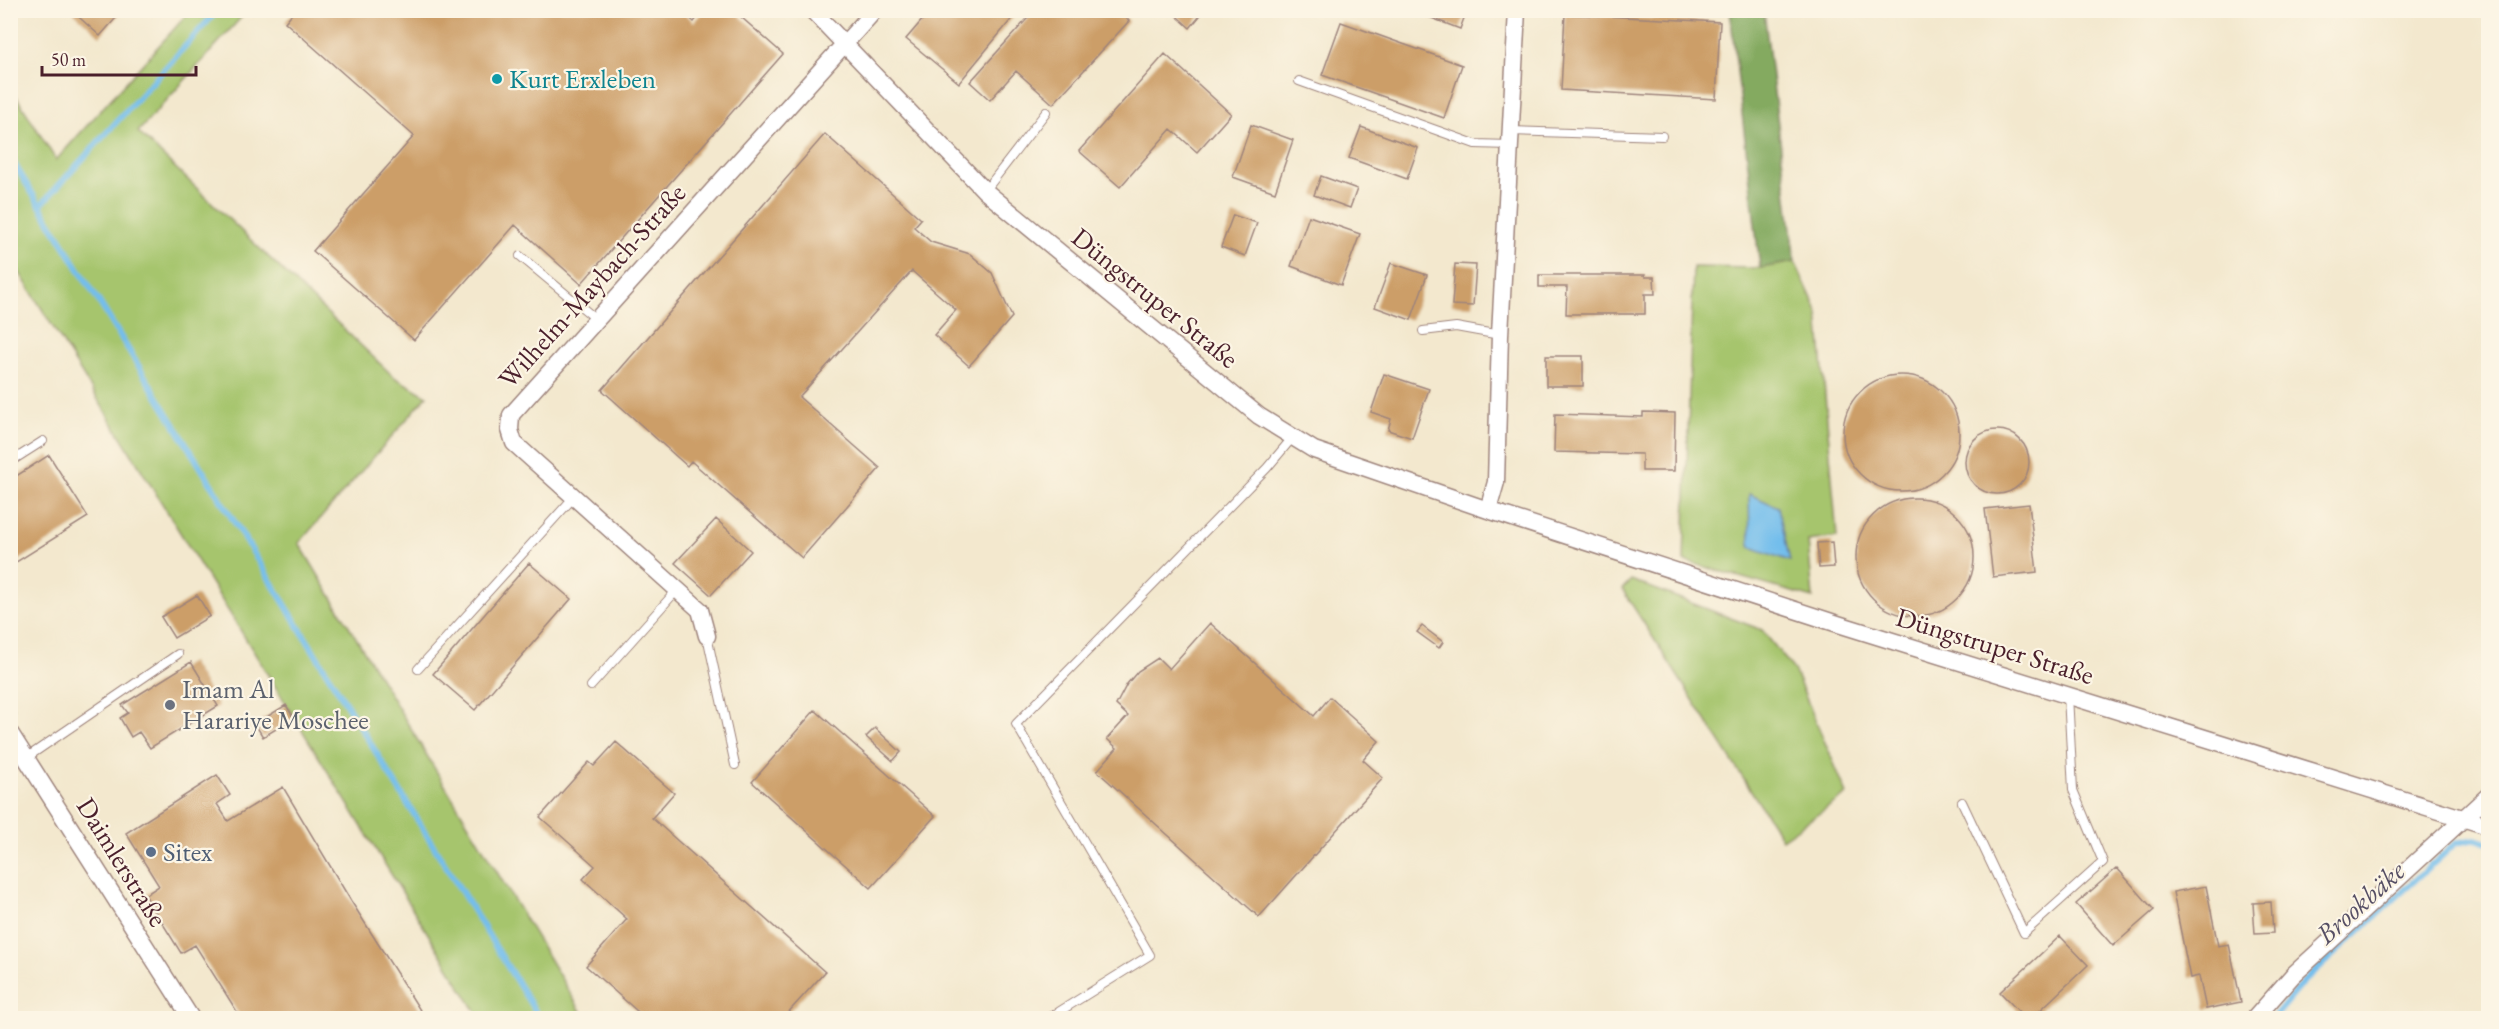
<svg xmlns="http://www.w3.org/2000/svg" width="2499" height="1029" font-family="'EB Garamond',serif">
	<style>
		.green { fill: #a6c56d; stroke: #78724c; stroke-width: 1.5 }
		.forest { fill: #84aa60; stroke: #676446; stroke-width: 1.5 }
		.water { fill: #73beec; stroke: #5e6e8c; stroke-width: 1.5 }
		.lines { fill: none; stroke-linecap: round; stroke-linejoin: round }
		.stream { stroke: #73beec; stroke-width: 6 }
		.building { fill: #cc9e67 }
		.service-casing { stroke: #9e847c; stroke-width: 10 }
		.minor-casing { stroke: #9e847c; stroke-width: 19 }
		.path { stroke: #9e847c; stroke-width: 4; stroke-dasharray: 1.5 4.5; stroke-linecap: butt }
		.service { stroke: #fff; stroke-width: 8 }
		.minor { stroke: #fff; stroke-width: 16 }
		.culture-dot { fill: #0f9aa8; stroke: #fcf5e5; stroke-width: 2 }
		.worship-dot { fill: #6b7280; stroke: #fcf5e5; stroke-width: 2 }
		.service-dot { fill: #5c6f8a; stroke: #fcf5e5; stroke-width: 2 }
		.labels { text-anchor: middle; stroke-width: 4.5; stroke-linejoin: round; paint-order: stroke }
		.culture-label { font-size: 27px; fill: #0d838f; stroke: #fcf5e5; text-anchor: start }
		.street-label { font-size: 27px; fill: #4a1f2b; stroke: #fcf5e5 }
		.worship-label { font-size: 27px; fill: #5b616d; stroke: #fcf5e5; text-anchor: start }
		.service-label { font-size: 27px; fill: #4e5e75; stroke: #fcf5e5; text-anchor: start }
		.water-label { font-size: 28px; font-style: italic; fill: #564f65; stroke: #fcf5e5 }
	</style>
	<rect width="100%" height="100%" fill="#fcf5e5"/>
	<filter id="ink" filterUnits="userSpaceOnUse"><feTurbulence type="fractalNoise" baseFrequency=".0167" numOctaves="2"/><feDisplacementMap in="SourceGraphic" scale="12" xChannelSelector="R" yChannelSelector="G"/><feConvolveMatrix kernelMatrix="1 2 1 2 8 2 1 2 1" color-interpolation-filters="sRGB"/></filter>
	<filter id="wash" filterUnits="userSpaceOnUse"><feTurbulence type="fractalNoise" baseFrequency=".008" numOctaves="4" result="noise"/><feDisplacementMap in="SourceGraphic" scale="24" xChannelSelector="R" yChannelSelector="G"/><feGaussianBlur stdDeviation="1.35" result="paint"/><feColorMatrix in="noise" values="0 0 0 0 0 0 0 0 0 0 0 0 0 0 0 0 0 1.4 0 .05"/><feComposite in="paint" operator="in"/></filter>
	<g filter="url(#wash)">
		<rect width="100%" height="100%" fill="#f3e8ce"/>
		<!-- green -->
		<path class="green" d="M191,10L247,11L138,132L394,377L427,396L299,543L585,1018H480L11,259V88L56,160Z
			M1795,262L1818,312L1837,537L1808,541L1813,598L1684,561L1693,267L1760,268Z
			M1631,580L1762,630L1794,670L1847,794L1782,839L1622,589Z"/>
		<!-- forest -->
		<path class="forest" d="M1730,11H1764L1795,262L1760,268Z"/>
		<!-- water -->
		<path class="water" d="M1749,494L1778,507L1790,561L1750,547Z"/>
		<g class="lines">
			<!-- stream -->
			<path class="stream" d="M10,157L535,1011
				M40,206L218,10
				M2273,1018L2303,982L2456,843L2476,839L2488,843"/>
		</g>
		<g id="blocks">
			<!-- building -->
			<path class="building" d="M71,10H123L100,36Z
				M295,10H681L694,22L704,10H733L783,54L581,284L515,225L414,340L313,251L414,136L285,22Z
				M915,10H1019L959,83L906,39L924,18Z
				M1035,10H1118L1129,21L1053,104L1016,71L990,100L970,82Z
				M1170,10H1205L1190,28Z
				M1411,10H1467L1460,29Z
				M1565,14L1720,22L1716,99L1561,90Z
				M1341,22L1462,65L1444,118L1322,75Z
				M1165,54L1231,114L1197,152L1171,129L1120,187L1079,151Z
				M1251,125L1293,140L1275,192L1233,177Z
				M1361,127L1418,148L1407,179L1349,158Z
				M825,134L921,219L914,227L931,242L970,254L992,273L1012,317L969,366L934,335L956,310L912,271L799,397L880,468L802,558L691,461L687,466L602,390Z
				M1321,176L1357,189L1350,208L1314,195Z
				M1233,215L1257,223L1245,256L1221,247Z
				M1309,216L1360,234L1341,285L1291,266Z
				M1391,263L1427,275L1411,320L1375,307Z
				M1455,264L1476,265L1473,306L1452,305Z
				M1539,275H1645V277H1654L1655,294H1645V314H1566L1567,287H1539Z
				M1546,356H1583V386H1546Z
				M1384,374L1429,389L1412,438L1388,430L1391,419L1371,412Z
				M1843 433a58 58 0 1 1 116 0a58 58 0 1 1-116 0Z
				M1643,412L1675,413L1674,471H1642V454L1554,452L1555,414L1643,417Z
				M1965 462a32 32 0 1 1 64 0a32 32 0 1 1-64 0Z
				M49,455L88,517L10,566V480Z
				M1856 557a59 59 0 1 1 118 0a59 59 0 1 1-118 0Z
				M2029,504L2037,572L1993,577L1985,509Z
				M716,519L751,551L711,595L675,563Z
				M1832,542L1834,567L1819,568L1817,543Z
				M529,563L571,599L475,710L433,674Z
				M197,595L210,616L174,638L161,617Z
				M1210,623L1314,716L1330,697L1379,741L1363,760L1383,778L1259,917L1097,771L1117,748L1107,739L1128,716L1116,705L1127,684L1138,671L1158,658L1169,669Z
				M1422,626L1443,642L1439,648L1417,632Z
				M191,662L218,706L150,748L139,732L131,737L120,718L128,713L122,705Z
				M286,705L294,718L263,737L255,724Z
				M815,710L935,816L871,888L752,782Z
				M875,728L901,752L893,761L866,737Z
				M616,742L674,793L652,818L825,972L783,1018H645L586,966L627,919L583,879L595,866L540,817L589,762L594,766Z
				M217,775L230,795L217,804L228,821L283,787L351,901L425,1018H241L195,945L181,953L145,895L159,886L126,833Z
				M2117,868L2154,910L2113,946L2076,904Z
				M2206,886L2218,946L2229,944L2241,1002L2206,1009L2199,976L2190,978L2173,892Z
				M2271,902L2273,933L2255,934L2253,903Z
				M2060,936L2088,965L2032,1018H2025L2000,992Z"/>
		</g>
	</g>
	<g filter="url(#ink)">
		<use href="#blocks" fill-opacity="0" stroke="#9e847c" stroke-width="1.5"/>
		<g class="lines">
			<!-- service casing -->
			<g class="service-casing">
				<path id="service" d="M1299,81L1475,144L1510,145
					M1511,131L1662,136
					M985,191L1046,112
					M520,256L596,319
					M1423,331L1456,327L1500,335
					M10,462L43,441
					M707,636L735,765
					M418,669L573,498
					M591,686L677,590
					M26,758L178,654
					M1962,802L2024,933L2103,862L2073,790L2068,695
					M1049,1018L1150,955L1016,724L1267,468L1293,437"/>
			</g>
			<!-- minor casing -->
			<g class="minor-casing">
				<path id="minor" d="M812,10L985,191L1259,416L1314,450L1488,510L1838,624L2488,826
					M1488,510L1496,482L1500,335L1517,10
					M707,636L700,610L514,443L510,430L511,415L875,10
					M10,733L191,1018
					M2255,1018L2293,975L2488,796"/>
			</g>
			<!-- path -->
			<path class="path" d="M10,706L17,716"/>
			<!-- service -->
			<use href="#service" class="service"/>
			<!-- minor -->
			<use href="#minor" class="minor"/>
		</g>
	</g>
	<!-- markers -->
	<circle class="culture-dot" cx="497" cy="79" r="6"/>
	<circle class="worship-dot" cx="170" cy="705" r="6"/>
	<circle class="service-dot" cx="151" cy="852" r="6"/>
	<g class="labels">
		<!-- culture labels -->
		<g class="culture-label">
			<text x="509" y="88">Kurt Erxleben</text>
		</g>
		<!-- street labels -->
		<g class="street-label">
			<text transform="translate(592 286) rotate(-48)" y="9">Wilhelm-Maybach-Straße</text>
			<text transform="translate(1155 298) rotate(39)" y="9">Düngstruper Straße</text>
			<text transform="translate(1995 646) rotate(17)" y="9">Düngstruper Straße</text>
			<text transform="translate(122 862) rotate(58)" y="9">Daimlerstraße</text>
		</g>
		<!-- worship labels -->
		<g class="worship-label">
			<text x="182" y="698">Imam Al<tspan x="182" dy="31">Harariye Moschee</tspan></text>
		</g>
		<!-- service labels -->
		<g class="service-label">
			<text x="163" y="861">Sitex</text>
		</g>
		<!-- water labels -->
		<g class="water-label">
			<text transform="translate(2360 902) rotate(-42)" y="10">Brookbäke</text>
		</g>
	</g>
	<!-- margin -->
	<rect width="2499" height="1029" fill="none" stroke="#fcf5e5" stroke-width="36"/>
	<!-- scale -->
	<path d="M42 66v9h154v-9" fill="none" stroke="#4a1f2b" stroke-width="3"/>
	<text x="51" y="66" font-size="18" fill="#4a1f2b" stroke="#fcf5e5" stroke-width="4.5" paint-order="stroke">50 m</text>
</svg>
